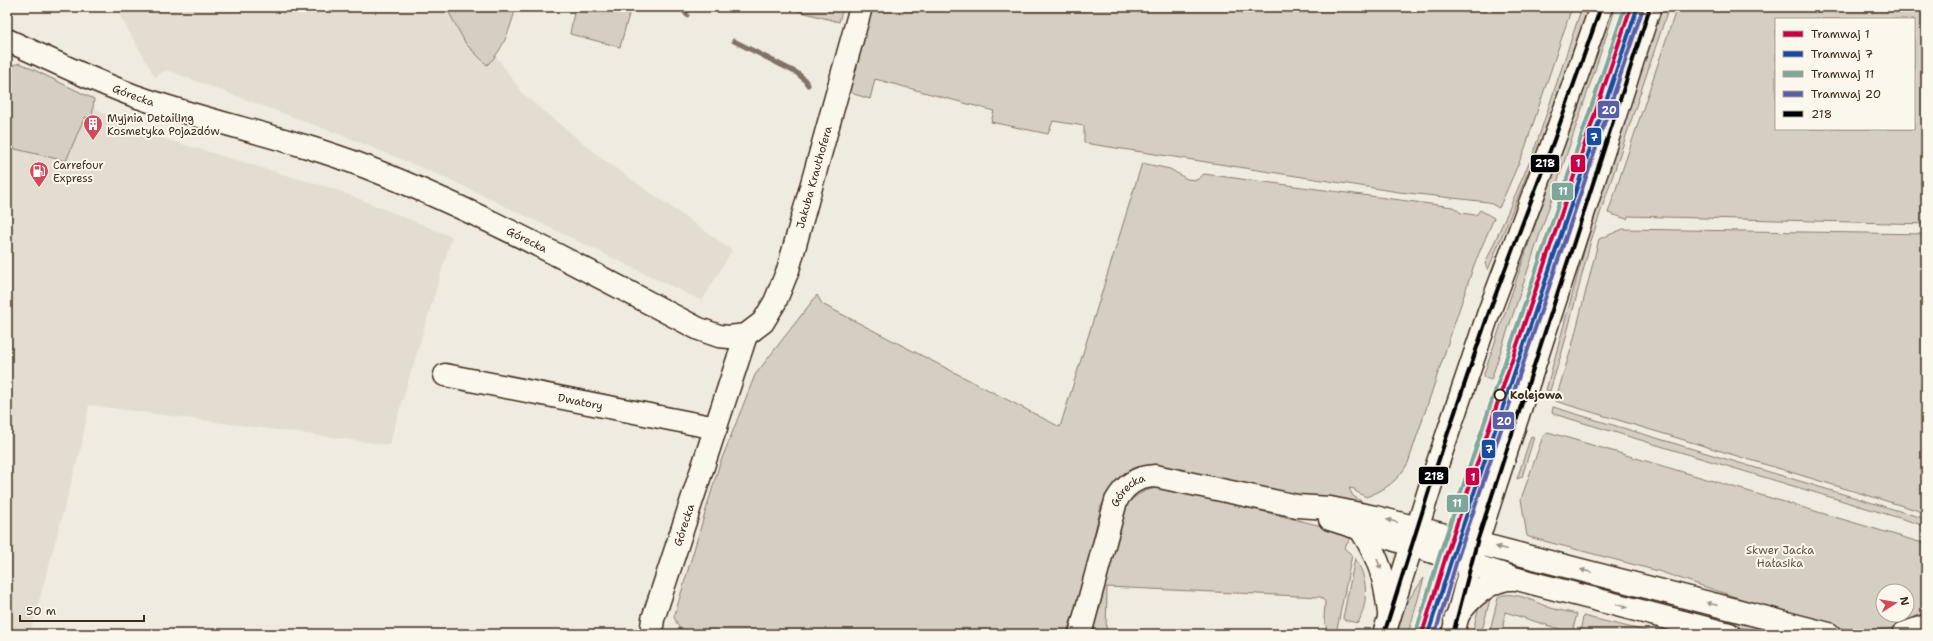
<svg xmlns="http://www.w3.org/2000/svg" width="1933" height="641" font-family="'Shantell Sans',sans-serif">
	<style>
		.built { fill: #e2dcd1 }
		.green { fill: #d5cec3; stroke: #887c70; fill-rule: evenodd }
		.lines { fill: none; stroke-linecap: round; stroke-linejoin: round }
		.stream { stroke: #7f7367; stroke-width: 5 }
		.minor-casing { stroke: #3b2a1e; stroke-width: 25 }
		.major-casing { stroke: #3b2a1e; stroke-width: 25 }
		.minor { stroke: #fbf7ec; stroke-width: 22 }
		.major { stroke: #fbf7ec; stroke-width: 22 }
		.bus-1-casing { stroke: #fbf7ec; stroke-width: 7 }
		.bus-1 { stroke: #000; stroke-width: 4 }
		.tram-1-casing { stroke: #fbf7ec; stroke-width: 7 }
		.tram-2-casing { stroke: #fbf7ec; stroke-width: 7 }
		.tram-3-casing { stroke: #fbf7ec; stroke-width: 7 }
		.tram-4-casing { stroke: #fbf7ec; stroke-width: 7 }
		.tram-1 { stroke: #ca0047; stroke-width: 4 }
		.tram-2 { stroke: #174ca1; stroke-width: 4 }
		.tram-3 { stroke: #7ea69a; stroke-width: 4 }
		.tram-4 { stroke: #595fa7; stroke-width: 4 }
		.oneway { fill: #9b9085 }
		.stop-dot { fill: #fbf7ec; stroke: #3b2a1e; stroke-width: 2 }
		.labels { text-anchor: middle; stroke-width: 4; stroke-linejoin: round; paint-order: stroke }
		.street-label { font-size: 11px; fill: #3b2a1e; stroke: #fbf7ec }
		.poi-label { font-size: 11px; fill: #3b2a1e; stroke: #fbf7ec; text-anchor: start }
		.stop-label { font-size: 11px; font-weight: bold; fill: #3b2a1e; stroke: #fbf7ec; text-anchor: start }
		.park-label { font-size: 11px; fill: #625347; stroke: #fbf7ec }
		.line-badge { stroke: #fbf7ec; stroke-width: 1.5 }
		.badge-label { font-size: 11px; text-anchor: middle; font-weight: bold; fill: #fff }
	</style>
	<rect width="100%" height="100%" fill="#f0ebe0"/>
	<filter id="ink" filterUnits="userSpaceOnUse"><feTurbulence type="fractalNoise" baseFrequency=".025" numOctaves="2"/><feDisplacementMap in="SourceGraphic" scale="8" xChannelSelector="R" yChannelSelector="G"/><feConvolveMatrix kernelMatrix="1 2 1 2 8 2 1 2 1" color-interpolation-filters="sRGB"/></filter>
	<g filter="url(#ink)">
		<!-- built -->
		<path class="built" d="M115,7H467L476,28L523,94L604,160L732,250L702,301L453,181L357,141L166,70L155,77Z
			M7,66L92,107L135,130L340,191L452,237L389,445L89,405L81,447L30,634H7Z"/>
		<!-- green -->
		<path class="green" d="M446,7H516C510,28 504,50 487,65L466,44Z
			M575,7H631L620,47L570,34Z
			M783,7H843L839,22Z
			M872,7H1572L1524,151L1499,208L1488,202L1399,192L1084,143V126L1053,121L1048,134L991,122L994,111L875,79L870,99L854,94L849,89Z
			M1582,7H1591L1549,130L1534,158L1488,270L1485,264L1533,154Z
			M1610,7H1616L1491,380L1483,377Z
			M1635,7H1638L1580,181L1515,388L1508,385Z
			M1662,7H1669L1590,244L1564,345L1550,391L1546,390L1600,193Z
			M1677,7H1926V224L1628,216L1627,219L1608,213ZM1776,19H1914V129H1776Z
			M20,63L94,99L92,117L84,118L66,161L7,147V69L13,65Z
			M1142,163L1170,169L1187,179L1197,180L1204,174L1453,207L1461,213L1476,215L1480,210L1494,218L1474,265L1408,463C1398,481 1385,490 1366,497L1355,491V489L1349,488L1353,496L1363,502L1362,508L1153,465L1132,468L1101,506L1080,596L1066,634H682L674,617L719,466L755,375L817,295L822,304L1060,427Z
			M1623,229L1926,234V513L1555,401L1572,346L1599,239Z
			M1553,407L1926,519V526L1554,414L1552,413Z
			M1548,432L1926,544V611L1902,625L1888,629L1860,631L1846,629L1765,607L1658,571L1529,537L1527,536L1521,499L1543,436ZM1883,591H1907V615H1883Z
			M1531,436L1534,437L1522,477L1517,479Z
			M1164,487L1338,530L1351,538L1344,548L1352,555L1336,634H1328L1324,618L1325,602L1321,597L1107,587L1106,634H1087L1120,512C1132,496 1144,489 1164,487Z
			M1355,558C1368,578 1369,601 1358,623L1344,620L1343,618Z
			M1518,563L1794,634H1766L1516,569Z
			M1424,578L1408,634H1397L1405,605Z
			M1442,582V599L1434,634H1426Z
			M1492,592L1481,634H1472L1479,606Z
			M1503,595C1517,593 1531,600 1543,605C1553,610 1566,611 1577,614L1572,633L1505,612L1502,634H1489L1498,598Z
			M1583,616L1658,634H1580Z"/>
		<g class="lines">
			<!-- stream -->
			<path class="stream" d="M684,7V11L687,15
				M734,41L797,73L804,79L808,85"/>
			<!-- minor casing -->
			<g class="minor-casing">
				<g id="minor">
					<path id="s1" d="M7,40C49,59 91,80 135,96C211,123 291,138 366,167C483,213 588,271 699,329L719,336L729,337L746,335L763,322L775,302L788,270L861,7"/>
					<path id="s2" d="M445,375L716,428"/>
					<path d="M1330,519L1517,579L1729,634"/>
					<path d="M1361,530C1380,560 1385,579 1389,613"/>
					<path d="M1455,620C1467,599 1492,577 1517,579"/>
					<path id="s3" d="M651,634L653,619L746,335"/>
					<path id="s4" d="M1080,634L1116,501C1125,485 1136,477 1155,476L1297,506L1330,508L1375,517L1829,634"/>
					<path d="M1903,634L1926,626"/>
				</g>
			</g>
			<!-- major casing -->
			<g class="major-casing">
				<path id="major" d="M1384,634L1437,465L1489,312L1554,140L1601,7
					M1453,634L1477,542L1650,7"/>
			</g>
			<!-- minor -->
			<use href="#minor" class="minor"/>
			<!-- major -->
			<use href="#major" class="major"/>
			<!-- bus-1 casing -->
			<g class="bus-1-casing">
				<path id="bus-1" d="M1384,634L1437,465L1489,312L1554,140L1601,7
					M1453,634L1477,542L1650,7"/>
			</g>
			<!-- bus-1 -->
			<use href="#bus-1" class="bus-1"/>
			<!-- tram-1 casing -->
			<g class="tram-1-casing">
				<path id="tram-1" d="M1422,634L1446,556L1631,7"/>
			</g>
			<!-- tram-2 casing -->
			<g class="tram-2-casing">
				<path id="tram-2" d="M1428,634L1452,558L1637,9"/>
			</g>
			<!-- tram-3 casing -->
			<g class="tram-3-casing">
				<path id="tram-3" d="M1416,632L1440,554L1625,7"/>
			</g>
			<!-- tram-4 casing -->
			<g class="tram-4-casing">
				<path id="tram-4" d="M1435,634L1457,560L1642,11"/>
			</g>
			<!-- tram-1 -->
			<use href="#tram-1" class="tram-1"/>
			<!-- tram-2 -->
			<use href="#tram-2" class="tram-2"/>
			<!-- tram-3 -->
			<use href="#tram-3" class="tram-3"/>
			<!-- tram-4 -->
			<use href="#tram-4" class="tram-4"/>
		</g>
		<!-- one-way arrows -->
		<defs><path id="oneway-solid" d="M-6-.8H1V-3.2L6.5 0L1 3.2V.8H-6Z"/></defs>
		<g class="oneway">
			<use href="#oneway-solid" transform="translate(1392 521) rotate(-166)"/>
			<use href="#oneway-solid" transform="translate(1501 548) rotate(-165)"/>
			<use href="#oneway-solid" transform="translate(1379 564) rotate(69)"/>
			<use href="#oneway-solid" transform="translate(1586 571) rotate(-165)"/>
			<use href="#oneway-solid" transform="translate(1712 604) rotate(-165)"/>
			<use href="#oneway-solid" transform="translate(1622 606) rotate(15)"/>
		</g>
	</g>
	<!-- icons -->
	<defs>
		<g id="building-pin" transform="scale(1)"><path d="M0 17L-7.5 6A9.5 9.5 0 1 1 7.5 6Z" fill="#d1495b" stroke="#fbf7ec"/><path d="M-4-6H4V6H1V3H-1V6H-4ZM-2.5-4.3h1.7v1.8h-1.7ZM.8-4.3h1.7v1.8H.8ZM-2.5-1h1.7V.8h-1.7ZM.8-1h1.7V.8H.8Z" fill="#fff"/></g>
		<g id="fuel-pin" transform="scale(1)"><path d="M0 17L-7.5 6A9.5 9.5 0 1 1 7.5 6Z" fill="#d1495b" stroke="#fbf7ec"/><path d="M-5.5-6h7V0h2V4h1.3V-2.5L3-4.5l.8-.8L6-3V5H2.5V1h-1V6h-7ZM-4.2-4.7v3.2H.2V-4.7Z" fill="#fff"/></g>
	</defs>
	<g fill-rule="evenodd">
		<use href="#building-pin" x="93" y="124"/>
		<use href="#fuel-pin" x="39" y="171"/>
	</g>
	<!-- markers -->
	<circle class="stop-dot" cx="1500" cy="395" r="5.5"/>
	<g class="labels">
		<!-- street labels -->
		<g class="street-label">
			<text dy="4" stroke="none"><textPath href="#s1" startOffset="138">Górecka</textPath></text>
			<text dy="4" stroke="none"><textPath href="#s1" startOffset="976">Jakuba Krauthofera</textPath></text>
			<text dy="4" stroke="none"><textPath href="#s1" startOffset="558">Górecka</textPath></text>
			<text dy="4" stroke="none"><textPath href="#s2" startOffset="138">Dwatory</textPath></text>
			<text dy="4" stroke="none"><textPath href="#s4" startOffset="154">Górecka</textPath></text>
			<text dy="4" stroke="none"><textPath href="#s3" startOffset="114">Górecka</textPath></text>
		</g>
		<!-- poi labels -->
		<g class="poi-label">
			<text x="107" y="122">Myjnia Detailing<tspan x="107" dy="13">Kosmetyka Pojazdów</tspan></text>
			<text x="53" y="169">Carrefour<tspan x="53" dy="13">Express</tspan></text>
		</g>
		<!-- stop labels -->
		<g class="stop-label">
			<text x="1510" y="399">Kolejowa</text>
		</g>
		<!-- park labels -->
		<g class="park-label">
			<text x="1780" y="554">Skwer Jacka<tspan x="1780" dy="13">Hałasika</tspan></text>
		</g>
	</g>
	<g class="line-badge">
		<rect x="1597" y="100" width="23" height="19" rx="4" fill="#595fa7"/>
		<rect x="1586" y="127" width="16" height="19" rx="4" fill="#174ca1"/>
		<rect x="1530" y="154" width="30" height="19" rx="4" fill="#000"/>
		<rect x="1570" y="154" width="16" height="19" rx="4" fill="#ca0047"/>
		<rect x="1551" y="182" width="23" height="19" rx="4" fill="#7ea69a"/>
		<rect x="1492" y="411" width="23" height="19" rx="4" fill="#595fa7"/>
		<rect x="1481" y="439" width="15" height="20" rx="4" fill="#174ca1"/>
		<rect x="1418" y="466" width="31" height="19" rx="4" fill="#000"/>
		<rect x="1465" y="467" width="15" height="19" rx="4" fill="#ca0047"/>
		<rect x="1446" y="494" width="23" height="19" rx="4" fill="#7ea69a"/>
	</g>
	<g class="badge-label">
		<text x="1609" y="114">20</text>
		<text x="1594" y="141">7</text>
		<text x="1545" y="167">218</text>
		<text x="1578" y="167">1</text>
		<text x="1563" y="195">11</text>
		<text x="1504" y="425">20</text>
		<text x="1489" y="453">7</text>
		<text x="1434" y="480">218</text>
		<text x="1473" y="481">1</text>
		<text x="1457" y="507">11</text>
	</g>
	<!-- margin -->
	<rect width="1933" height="641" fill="none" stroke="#fbf7ec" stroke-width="24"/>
	<rect x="12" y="12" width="1909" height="617" fill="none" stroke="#3b2a1e" stroke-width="1.5" filter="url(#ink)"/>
	<!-- legend -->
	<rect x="1775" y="18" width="140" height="112" fill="#fbf7ec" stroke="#aea59a"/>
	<rect x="1783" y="31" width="20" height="6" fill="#ca0047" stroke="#aea59a"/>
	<text x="1811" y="38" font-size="12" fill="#3b2a1e">Tramwaj 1</text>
	<rect x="1783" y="51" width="20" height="6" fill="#174ca1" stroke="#aea59a"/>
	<text x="1811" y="58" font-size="12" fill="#3b2a1e">Tramwaj 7</text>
	<rect x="1783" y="71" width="20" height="6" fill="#7ea69a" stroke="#aea59a"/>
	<text x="1811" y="78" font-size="12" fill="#3b2a1e">Tramwaj 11</text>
	<rect x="1783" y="91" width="20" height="6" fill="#595fa7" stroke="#aea59a"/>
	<text x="1811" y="98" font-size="12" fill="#3b2a1e">Tramwaj 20</text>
	<rect x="1783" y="111" width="20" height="6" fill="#000000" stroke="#aea59a"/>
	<text x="1811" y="118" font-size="12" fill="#3b2a1e">218</text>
	<!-- north arrow -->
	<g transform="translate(1895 603) rotate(79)"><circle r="19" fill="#fbf7ec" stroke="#aea59a"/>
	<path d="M0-3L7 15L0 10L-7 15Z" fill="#d1495b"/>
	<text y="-6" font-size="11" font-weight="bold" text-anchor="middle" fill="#3b2a1e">N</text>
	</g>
	<!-- scale -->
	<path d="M20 615v6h124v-6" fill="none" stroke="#3b2a1e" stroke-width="2"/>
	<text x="26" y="615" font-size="12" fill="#3b2a1e" stroke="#fbf7ec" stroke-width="3" paint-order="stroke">50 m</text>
</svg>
